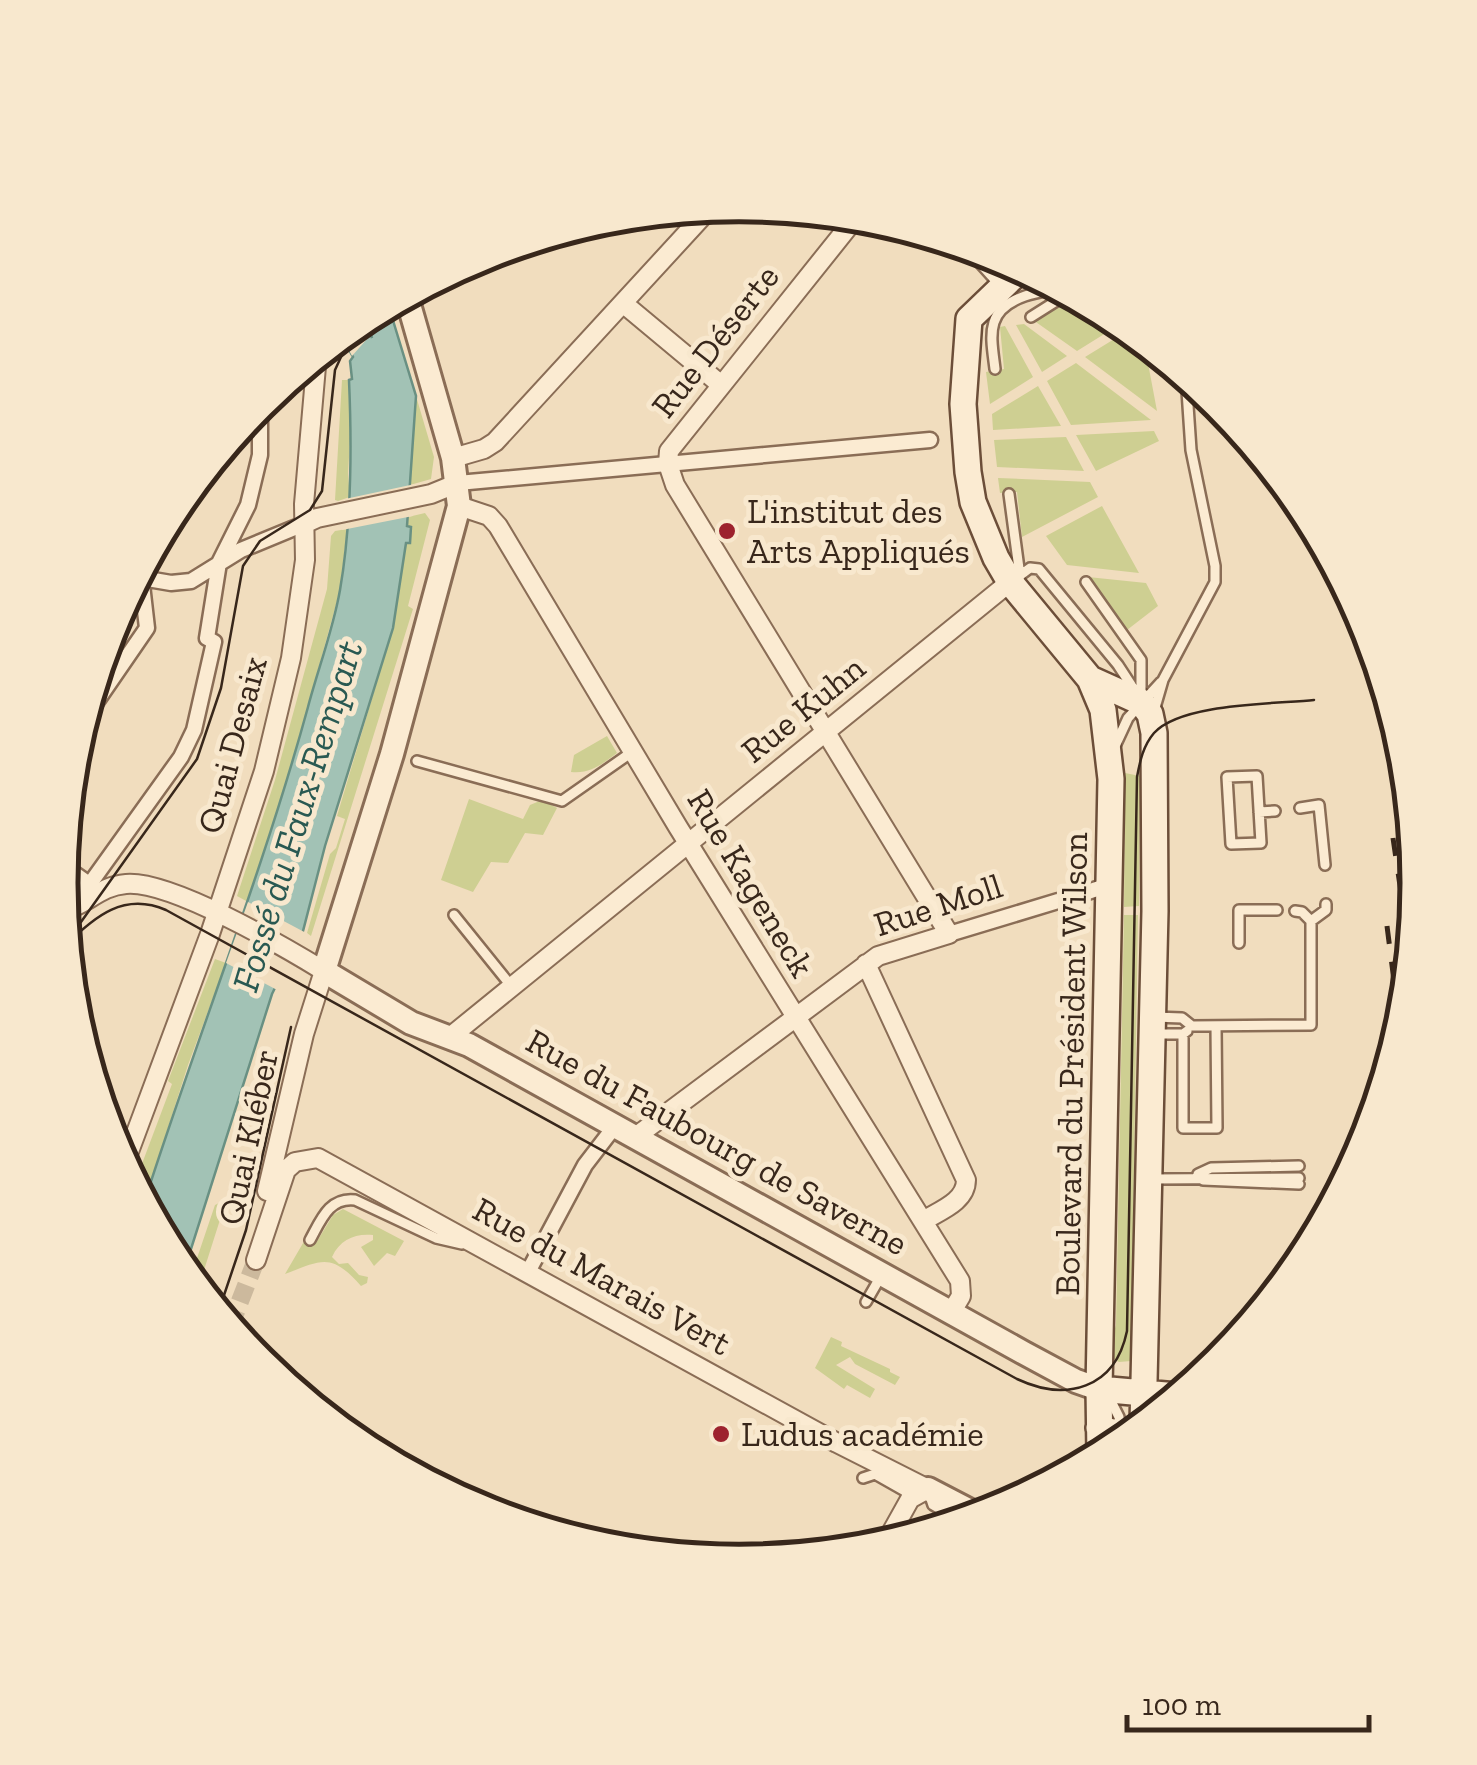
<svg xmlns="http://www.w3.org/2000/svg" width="1477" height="1765" font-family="'Zilla Slab',serif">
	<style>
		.green { fill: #cecf92 }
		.water { fill: #a2c2b5; stroke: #699083; stroke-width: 2.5 }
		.pier { fill: #f1ddbe }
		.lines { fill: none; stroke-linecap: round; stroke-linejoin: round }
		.minor-tunnel { stroke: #ccb99d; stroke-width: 18; stroke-dasharray: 18 9; stroke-linecap: butt }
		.service-casing { stroke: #8a6d56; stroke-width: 14 }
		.pedestrian-casing { stroke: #8a6d56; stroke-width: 19 }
		.minor-casing { stroke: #8a6d56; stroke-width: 22 }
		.tertiary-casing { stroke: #8a6d56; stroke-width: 28 }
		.secondary-casing { stroke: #6c4e39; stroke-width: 30 }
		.service { stroke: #fbebd2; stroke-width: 9 }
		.pedestrian { stroke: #fbebd2; stroke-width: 14 }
		.minor { stroke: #fbebd2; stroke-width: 18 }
		.tertiary { stroke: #fbebd2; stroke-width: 22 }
		.secondary { stroke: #fbebd2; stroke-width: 25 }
		.tram { stroke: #38271b; stroke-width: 2.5 }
		.rail { stroke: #38271b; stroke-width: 5; stroke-dasharray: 18 18; stroke-linecap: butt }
		.poi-dot { fill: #9d222e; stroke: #f8e8ce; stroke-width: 4 }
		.labels { text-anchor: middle; stroke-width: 10; stroke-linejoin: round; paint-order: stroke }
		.street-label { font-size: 35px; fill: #38271b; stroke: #f8e8ce }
		.poi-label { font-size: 35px; fill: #38271b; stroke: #f8e8ce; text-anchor: start }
		.water-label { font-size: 38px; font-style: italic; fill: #295952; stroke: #f8e8ce }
		.rim { fill: none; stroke: #38271b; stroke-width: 5 }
	</style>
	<rect width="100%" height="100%" fill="#f1ddbe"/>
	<!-- green -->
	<path class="green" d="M1073,296L1116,319L1122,323L1077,351L1033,320Z
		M1024,324L1067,356L1042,372L1016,325Z
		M1005,326L1033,377L990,404L986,372L1004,369L1000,327Z
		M1129,330L1144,342L1157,411L1085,357Z
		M1076,363L1151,420L1071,425L1047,381Z
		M342,380H349L352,406L348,474L350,497L338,501L335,500Z
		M1038,386L1061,426L993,430L992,414Z
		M416,396L434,457L431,479L410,485Z
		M1154,431L1159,441L1096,471L1076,435Z
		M1066,437L1084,471L997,467L994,440Z
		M998,478L1090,482L1098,497L1022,537L1017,492L1000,493Z
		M1102,506L1139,573L1067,565L1046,536Z
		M425,513L430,520L408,606L413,609L311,936L307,933L330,854L336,848L345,819L337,816L393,628L408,517Z
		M347,529L340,590L288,779L248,902L237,896L275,780L327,589L331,536L335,531Z
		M1088,577L1146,583L1158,606L1127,630Z
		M607,736L617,753C602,764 591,774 571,772L574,755Z
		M1125,773L1140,776L1139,906L1124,907Z
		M469,799L523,819L530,805L542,800L557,808L543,835L525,833L508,863L491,862L473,892L441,880Z
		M1124,915H1138L1131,1361L1119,1362L1107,1355L1116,1325Z
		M215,959L226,963L188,1065L144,1203L134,1185L172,1084L168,1081Z
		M221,1202L225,1204L198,1289L193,1282L197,1269L194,1267L215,1205Z
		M343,1209L404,1241L395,1256L387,1253L374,1266L361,1247L373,1240V1235C356,1233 340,1239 332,1257L339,1264L348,1263L359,1275L368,1277L367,1283L361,1286C331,1252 322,1260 285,1274L306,1238L316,1243L333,1215Z
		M831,1337L842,1342L841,1346L890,1369V1372L900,1377L895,1385L855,1364L850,1357L836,1365L875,1389L870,1398L847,1385L844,1389L815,1368Z"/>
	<!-- water -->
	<path class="water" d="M388,304L416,396L407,526L411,527L410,543H406L393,628L325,846L303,931L272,994L184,1271L174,1259L144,1203C197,1037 262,875 308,707C318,669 333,630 340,590C352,521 352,449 349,380L352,379L350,361L353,357L341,335L362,318L372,338L366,316Z"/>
	<!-- pier -->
	<path class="pier" d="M388,304L390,313L352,356L341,335L362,318Z
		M415,484L413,516L342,530L345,499Z
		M248,902L308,934L279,991L226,963Z"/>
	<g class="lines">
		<!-- minor-tunnel -->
		<path class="minor-tunnel" d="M230,1327L256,1260"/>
		<!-- service casing -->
		<g class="service-casing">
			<path id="service" d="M1031,317L1069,293
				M995,369C991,336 984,310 1025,296C1036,292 1045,293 1055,286
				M1009,494L1020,576
				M1014,580L1030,568L1039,569L1118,665L1135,691
				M1086,582L1141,660V699
				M1154,711L1163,680L1215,582V566L1191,450L1186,376
				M1115,746L1128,718L1161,682
				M417,761L562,801L632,752
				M1257,776L1261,843L1231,844L1227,777Z
				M1300,808L1319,805L1325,865
				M1259,812L1275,811
				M1295,911L1302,912L1311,921
				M454,915L512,987
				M1239,943V910H1277
				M1155,1017L1182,1018L1192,1026L1311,1025V921L1326,910V904
				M1153,1034H1183L1187,1031
				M1183,1034V1128H1217L1216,1026
				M1198,1174L1211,1168L1299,1166
				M1152,1179L1299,1178
				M1203,1180L1299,1184
				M310,1240C321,1220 329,1197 355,1200L436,1238L462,1244
				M1301,1262L1300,1253L1312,1235
				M866,1302L881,1276
				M1108,1395L1119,1417V1431
				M863,1478L875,1474L905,1491L910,1499
				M930,1496L933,1505L960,1521"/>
		</g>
		<!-- pedestrian casing -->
		<g class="pedestrian-casing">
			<path id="pedestrian" d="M968,246L1003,285
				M458,483L930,440
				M136,577L171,583L191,581L241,550L304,524
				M81,724L147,628L141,576
				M62,865L89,884
				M1063,900L1109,885
				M64,920L181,757L194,730L214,642L207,638L219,563L248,505L260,455V402
				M949,934L1058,901
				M528,1272L585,1165L615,1126"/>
		</g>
		<!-- minor casing -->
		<g class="minor-casing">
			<path id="minor" d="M624,304L720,384
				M453,458L484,449L495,442L711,207
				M459,506L489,516L498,526L678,827L960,1281L961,1296L952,1311
				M304,524L317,518L431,494L458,483
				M63,911C87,905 99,886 126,884C170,880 283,946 324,971L304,1034L267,1191
				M866,964L966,1180C966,1202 939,1211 923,1221
				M450,1037L1010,582
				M634,1138L878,956L949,934L675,485L668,464L669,451L857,216
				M124,1165L210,934L264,771L291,658L305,560L304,504L317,355
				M256,1260L286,1170L295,1162L318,1158L837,1443L928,1489
				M885,1544L910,1499L928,1489"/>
		</g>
		<!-- tertiary casing -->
		<g class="tertiary-casing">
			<path id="tertiary" d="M406,294L453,458L459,506L392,754L324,971L411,1023L469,1045L1024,1353L1076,1381L1099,1389
				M928,1489L978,1515"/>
		</g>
		<!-- secondary casing -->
		<g class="secondary-casing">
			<path id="secondary" d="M1022,268L969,319L963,404L968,472L973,502L996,558L1010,582L1090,679L1141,702L1150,714L1154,733L1155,911L1143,1424
				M1090,679L1103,710L1111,779L1099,1389L1100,1455
				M1099,1389L1177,1396
				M1099,1428L1128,1437"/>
		</g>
		<!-- service -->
		<use href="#service" class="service"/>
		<!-- pedestrian -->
		<use href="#pedestrian" class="pedestrian"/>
		<!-- minor -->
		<use href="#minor" class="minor"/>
		<!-- tertiary -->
		<use href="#tertiary" class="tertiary"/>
		<!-- secondary -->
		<use href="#secondary" class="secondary"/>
		<!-- tram -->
		<path class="tram" d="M81,922L197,759L221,688L243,566L260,541L310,510L322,491L335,370L346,346L371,313
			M66,945C95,916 124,892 166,910L1017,1379C1066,1402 1115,1389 1127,1331L1137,777C1140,761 1143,746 1154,733C1181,703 1275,704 1314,700
			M218,1313L246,1230L291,1027"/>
		<!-- rail -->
		<path class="rail" d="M1396,725L1407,783
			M1393,838L1410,954
			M1387,926L1400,1028"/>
	</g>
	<!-- markers -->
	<g class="poi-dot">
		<circle cx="727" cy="531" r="10"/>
		<circle cx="721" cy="1434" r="10"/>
	</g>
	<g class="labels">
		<!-- street labels -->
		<g class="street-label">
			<text transform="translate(715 341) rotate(-52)" y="12">Rue Déserte</text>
			<text transform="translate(803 709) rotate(-39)" y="12">Rue Kuhn</text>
			<text transform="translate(232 745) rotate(-75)" y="12">Quai Desaix</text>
			<text transform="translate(751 883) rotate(59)" y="12">Rue Kageneck</text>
			<text transform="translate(938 905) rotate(-18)" y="12">Rue Moll</text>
			<text transform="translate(1071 1064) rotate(-89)" y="12">Boulevard du Président Wilson</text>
			<text transform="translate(248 1137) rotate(-78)" y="12">Quai Kléber</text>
			<text transform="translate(717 1142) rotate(29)" y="12">Rue du Faubourg de Saverne</text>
			<text transform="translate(602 1276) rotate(29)" y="12">Rue du Marais Vert</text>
		</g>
		<!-- poi labels -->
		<g class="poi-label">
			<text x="747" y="523">L'institut des<tspan x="747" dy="40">Arts Appliqués</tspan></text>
			<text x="741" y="1446">Ludus académie</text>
		</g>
		<!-- water labels -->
		<g class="water-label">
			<text transform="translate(297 816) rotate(-73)" y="13">Fossé du Faux-Rempart</text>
		</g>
	</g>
	<!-- crop -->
	<path d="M0 0H1477V1765H0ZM78 883a661 661 0 1 1 1322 0a661 661 0 1 1-1322 0Z" fill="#f8e8ce" fill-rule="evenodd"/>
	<path class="rim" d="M78 883a661 661 0 1 1 1322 0a661 661 0 1 1-1322 0Z"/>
	<!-- scale -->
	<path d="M1127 1715v15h242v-15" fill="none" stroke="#38271b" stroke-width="5"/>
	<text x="1142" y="1715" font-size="30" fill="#38271b" stroke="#f8e8ce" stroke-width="8" paint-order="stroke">100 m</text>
</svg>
